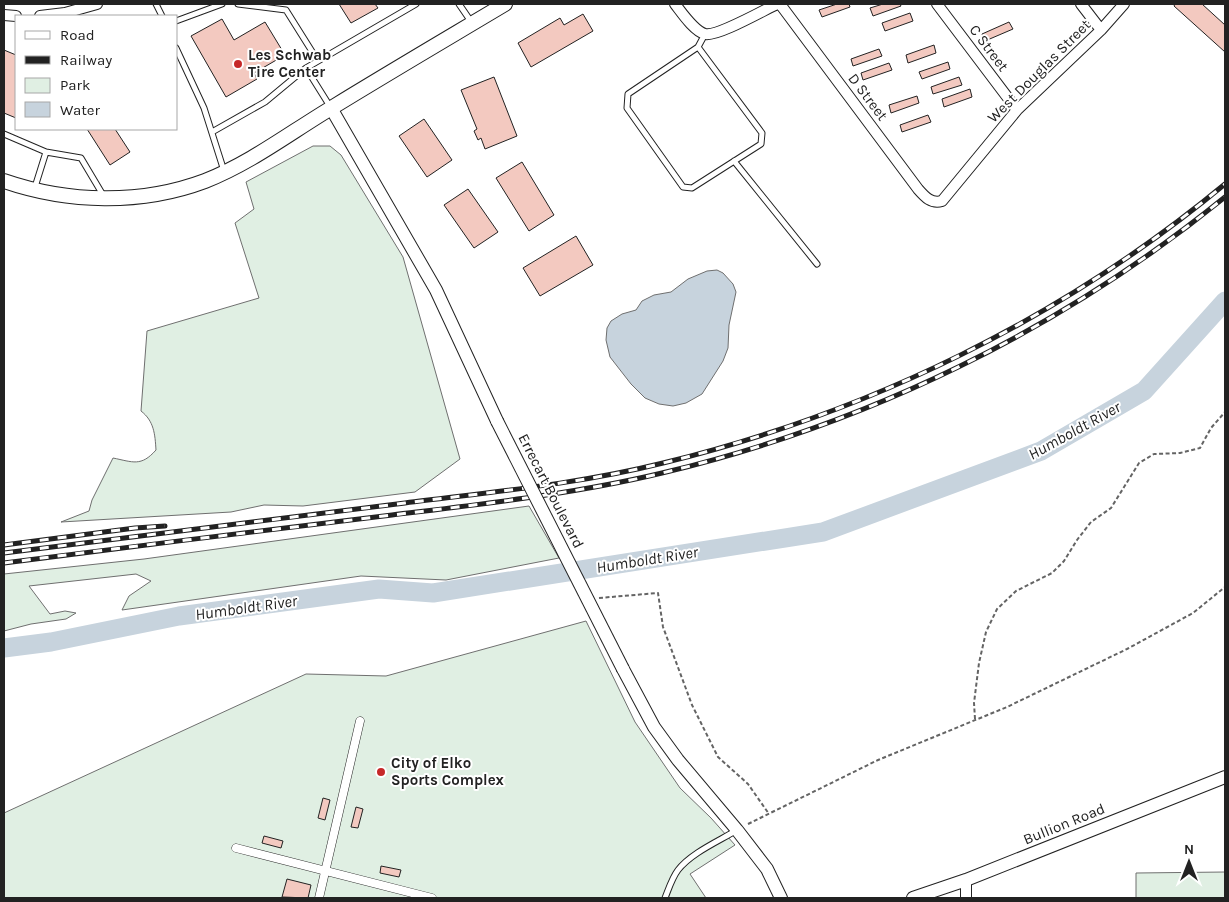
<svg xmlns="http://www.w3.org/2000/svg" width="1229" height="902" font-family="Karla,sans-serif">
	<style>
		.green { fill: #e0efe3; stroke: #6f6f6f }
		.water { fill: #c7d3dd; stroke: #6f6f6f }
		.lines { fill: none; stroke-linecap: round; stroke-linejoin: round }
		.river { stroke: #c7d3dd; stroke-width: 19 }
		.building { fill: #f3c9c0; stroke: #222 }
		.service-casing { stroke: #222; stroke-width: 7 }
		.pedestrian-casing { stroke: #222; stroke-width: 9 }
		.minor-casing { stroke: #222; stroke-width: 12 }
		.tertiary-casing { stroke: #222; stroke-width: 14 }
		.secondary-casing { stroke: #222; stroke-width: 16 }
		.path { stroke: #646464; stroke-width: 2; stroke-dasharray: 4 2.5; stroke-linecap: butt }
		.service { stroke: #fff; stroke-width: 5 }
		.pedestrian { stroke: #fff; stroke-width: 8 }
		.minor { stroke: #fff; stroke-width: 10 }
		.tertiary { stroke: #fff; stroke-width: 12 }
		.secondary { stroke: #fff; stroke-width: 14 }
		.rail-casing { stroke: #222; stroke-width: 5 }
		.rail { stroke: #fff; stroke-width: 3; stroke-dasharray: 9; stroke-linecap: butt }
		.tertiary-bridge-casing { stroke: #222; stroke-width: 14; stroke-linecap: butt }
		.tertiary-bridge { stroke: #fff; stroke-width: 12 }
		.poi-dot { fill: #c62828; stroke: #fff; stroke-width: 2 }
		.labels { text-anchor: middle; stroke-width: 4; stroke-linejoin: round; paint-order: stroke }
		.street-label { font-size: 15px; fill: #222; stroke: #fff }
		.poi-label { font-size: 15px; font-weight: bold; fill: #222; stroke: #fff; text-anchor: start }
		.water-label { font-size: 16px; font-style: italic; fill: #222; stroke: #fff }
	</style>
	<rect width="100%" height="100%" fill="#fff"/>
	<!-- green -->
	<path class="green" d="M313,146H330L341,155L403,257L460,459L415,492L303,506L264,505L231,512L61,522L89,511L92,500L113,458C133,462 141,467 156,450C155,434 154,421 141,411L147,331L259,298L235,223L254,209L246,182Z
		M529,506L559,558L446,580L361,576L122,610L129,596L151,581L136,574L29,586L50,614L65,611L76,613L66,619L31,624L4,631V574L144,559Z
		M586,621L635,722L680,788L711,818L735,845L690,874L706,898H4V813L306,674L386,676Z
		M1225,872V898H1136V873Z"/>
	<!-- water -->
	<path class="water" d="M717,270L723,273L733,284L736,292L729,325L728,348L723,361L702,394L686,403L673,406L659,404L645,398L631,384L610,357L606,340L607,328L611,321L622,314L636,310L642,301L654,295L671,292L688,279L707,271Z"/>
	<g class="lines">
		<!-- river -->
		<path class="river" d="M4,648L51,642L179,616L379,589L433,593L823,532L1041,451L1144,391L1225,301"/>
	</g>
	<!-- building -->
	<path class="building" d="M339,4H375L378,8L351,23Z
		M837,4H849L850,7L822,17L819,10Z
		M883,4H900L901,6L873,16L870,8Z
		M1175,4H1202L1225,25V52L1174,6Z
		M910,13L913,21L885,31L882,23Z
		M583,14L593,31L531,67L518,43L560,18L564,25Z
		M222,19L234,40L265,22L285,55L254,73L257,79L226,97L191,36Z
		M1009,22L1013,29L985,41L982,34Z
		M934,45L936,53L908,63L906,55Z
		M879,49L882,56L853,66L851,59Z
		M4,50L16,55V118L4,113Z
		M948,62L950,69L922,79L919,72Z
		M889,63L892,70L863,80L861,73Z
		M494,77L517,136L485,149L481,138L478,140L474,131L477,129L461,90Z
		M959,77L962,85L933,94L931,87Z
		M970,89L972,97L944,107L942,99Z
		M917,96L919,103L891,113L889,105Z
		M928,115L931,122L902,132L900,125Z
		M424,119L452,160L427,177L399,136Z
		M87,129H115L130,152L110,165Z
		M522,162L554,215L529,231L496,178Z
		M468,189L498,232L474,248L444,205Z
		M576,236L593,265L540,296L523,268Z
		M323,798L330,800L325,820L318,818Z
		M356,807L363,809L358,828L351,827Z
		M264,836L283,841L281,848L262,843Z
		M381,866L401,870L399,877L380,873Z
		M287,879L311,885L308,898L282,897Z"/>
	<g class="lines">
		<!-- service casing -->
		<g class="service-casing">
			<path id="service" d="M156,4L162,16
				M238,4L286,10L318,61
				M459,4L472,23
				M176,21L222,4
				M698,47L762,133L761,144L692,188L683,187L627,108L628,94L698,47L705,34
				M176,48L204,108L224,171
				M306,68L331,108
				M212,132L265,102L306,68L416,4
				M4,134L46,152L81,158L103,195
				M734,161L817,264
				M35,187L46,152
				M665,898C669,888 672,878 678,870C691,853 719,841 737,830"/>
		</g>
		<!-- pedestrian casing -->
		<g class="pedestrian-casing">
			<path id="pedestrian" d="M236,848L432,898
				M319,898L360,721"/>
		</g>
		<!-- minor casing -->
		<g class="minor-casing">
			<path id="minor" d="M675,4C682,13 694,31 705,34C717,37 764,10 777,4
				M780,4L918,189C925,197 931,204 942,201L1017,110L1101,30L1124,4
				M937,4L1017,110
				M1081,4L1101,30
				M4,15L16,16
				M40,16L65,13L97,4
				M966,880V898"/>
		</g>
		<!-- tertiary casing -->
		<g class="tertiary-casing">
			<path id="tertiary" d="M331,108L436,290L497,421
				M623,669L654,727L678,760L737,830L767,869L781,898
				M913,898L966,880L1225,777"/>
		</g>
		<!-- secondary casing -->
		<g class="secondary-casing">
			<path id="secondary" d="M4,181C68,203 141,205 205,181C251,163 291,132 333,107C390,72 448,38 505,4"/>
		</g>
		<!-- path -->
		<path class="path" d="M599,598L658,593L663,627L692,705L718,757L748,784L769,814
			M975,719L974,703L979,663L986,632L997,609L1016,591L1052,573L1064,561L1077,540L1091,522L1111,508L1139,463L1154,454L1180,453L1200,448L1211,428L1225,412
			M748,824L878,760L1007,707L1127,649L1193,613L1225,587"/>
		<!-- service -->
		<use href="#service" class="service"/>
		<!-- pedestrian -->
		<use href="#pedestrian" class="pedestrian"/>
		<!-- minor -->
		<use href="#minor" class="minor"/>
		<!-- tertiary -->
		<use href="#tertiary" class="tertiary"/>
		<!-- secondary -->
		<use href="#secondary" class="secondary"/>
		<!-- rail casing -->
		<g class="rail-casing">
			<path id="rail" d="M4,545L135,528L165,526
				M4,553C138,536 271,520 405,503C491,492 579,484 663,463C868,413 1062,319 1225,184
				M4,563C133,546 263,531 392,515C482,504 574,494 662,473C868,424 1061,330 1225,197"/>
		</g>
		<!-- rail -->
		<use href="#rail" class="rail"/>
		<!-- tertiary-bridge casing -->
		<g class="tertiary-bridge-casing">
			<path id="tertiary-bridge" d="M497,421L623,669"/>
		</g>
		<!-- tertiary-bridge -->
		<use href="#tertiary-bridge" class="tertiary-bridge"/>
	</g>
	<!-- markers -->
	<g class="poi-dot">
		<circle cx="238" cy="64" r="5"/>
		<circle cx="381" cy="772" r="5"/>
	</g>
	<g class="labels">
		<!-- street labels -->
		<g class="street-label">
			<text transform="translate(989 48) rotate(53)" y="5">C Street</text>
			<text transform="translate(1039 71) rotate(-45)" y="5">West Douglas Street</text>
			<text transform="translate(868 97) rotate(53)" y="5">D Street</text>
			<text transform="translate(551 491) rotate(63)" y="5">Errecart Boulevard</text>
			<text transform="translate(1064 824) rotate(-22)" y="5">Bullion Road</text>
		</g>
		<!-- poi labels -->
		<g class="poi-label">
			<text x="248" y="60">Les Schwab<tspan x="248" dy="17">Tire Center</tspan></text>
			<text x="391" y="768">City of Elko<tspan x="391" dy="17">Sports Complex</tspan></text>
		</g>
		<!-- water labels -->
		<g class="water-label">
			<text transform="translate(1074 430) rotate(-29)" y="6">Humboldt River</text>
			<text transform="translate(647 559) rotate(-9)" y="6">Humboldt River</text>
			<text transform="translate(246 607) rotate(-8)" y="6">Humboldt River</text>
		</g>
	</g>
	<!-- border -->
	<rect width="1229" height="902" fill="none" stroke="#222222" stroke-width="10"/>
	<!-- legend -->
	<rect x="15" y="15" width="162" height="115" fill="#ffffff" stroke="#a7a7a7"/>
	<rect x="25" y="31" width="25" height="8" fill="#ffffff" stroke="#a7a7a7"/>
	<text x="60" y="40" font-size="15" fill="#222222">Road</text>
	<rect x="25" y="56" width="25" height="8" fill="#222222" stroke="#a7a7a7"/>
	<text x="60" y="65" font-size="15" fill="#222222">Railway</text>
	<rect x="25" y="78" width="25" height="15" fill="#e0efe3" stroke="#a7a7a7"/>
	<text x="60" y="90" font-size="15" fill="#222222">Park</text>
	<rect x="25" y="102" width="25" height="15" fill="#c7d3dd" stroke="#a7a7a7"/>
	<text x="60" y="115" font-size="15" fill="#222222">Water</text>
	<!-- north arrow -->
	<g transform="translate(1189 862)" stroke="#ffffff" stroke-width="4" paint-order="stroke">
	<path d="M0-4L9 19L0 12L-9 19Z" fill="#222222"/>
	<text y="-8" font-size="14" font-weight="bold" text-anchor="middle" fill="#222222">N</text>
	</g>
</svg>
